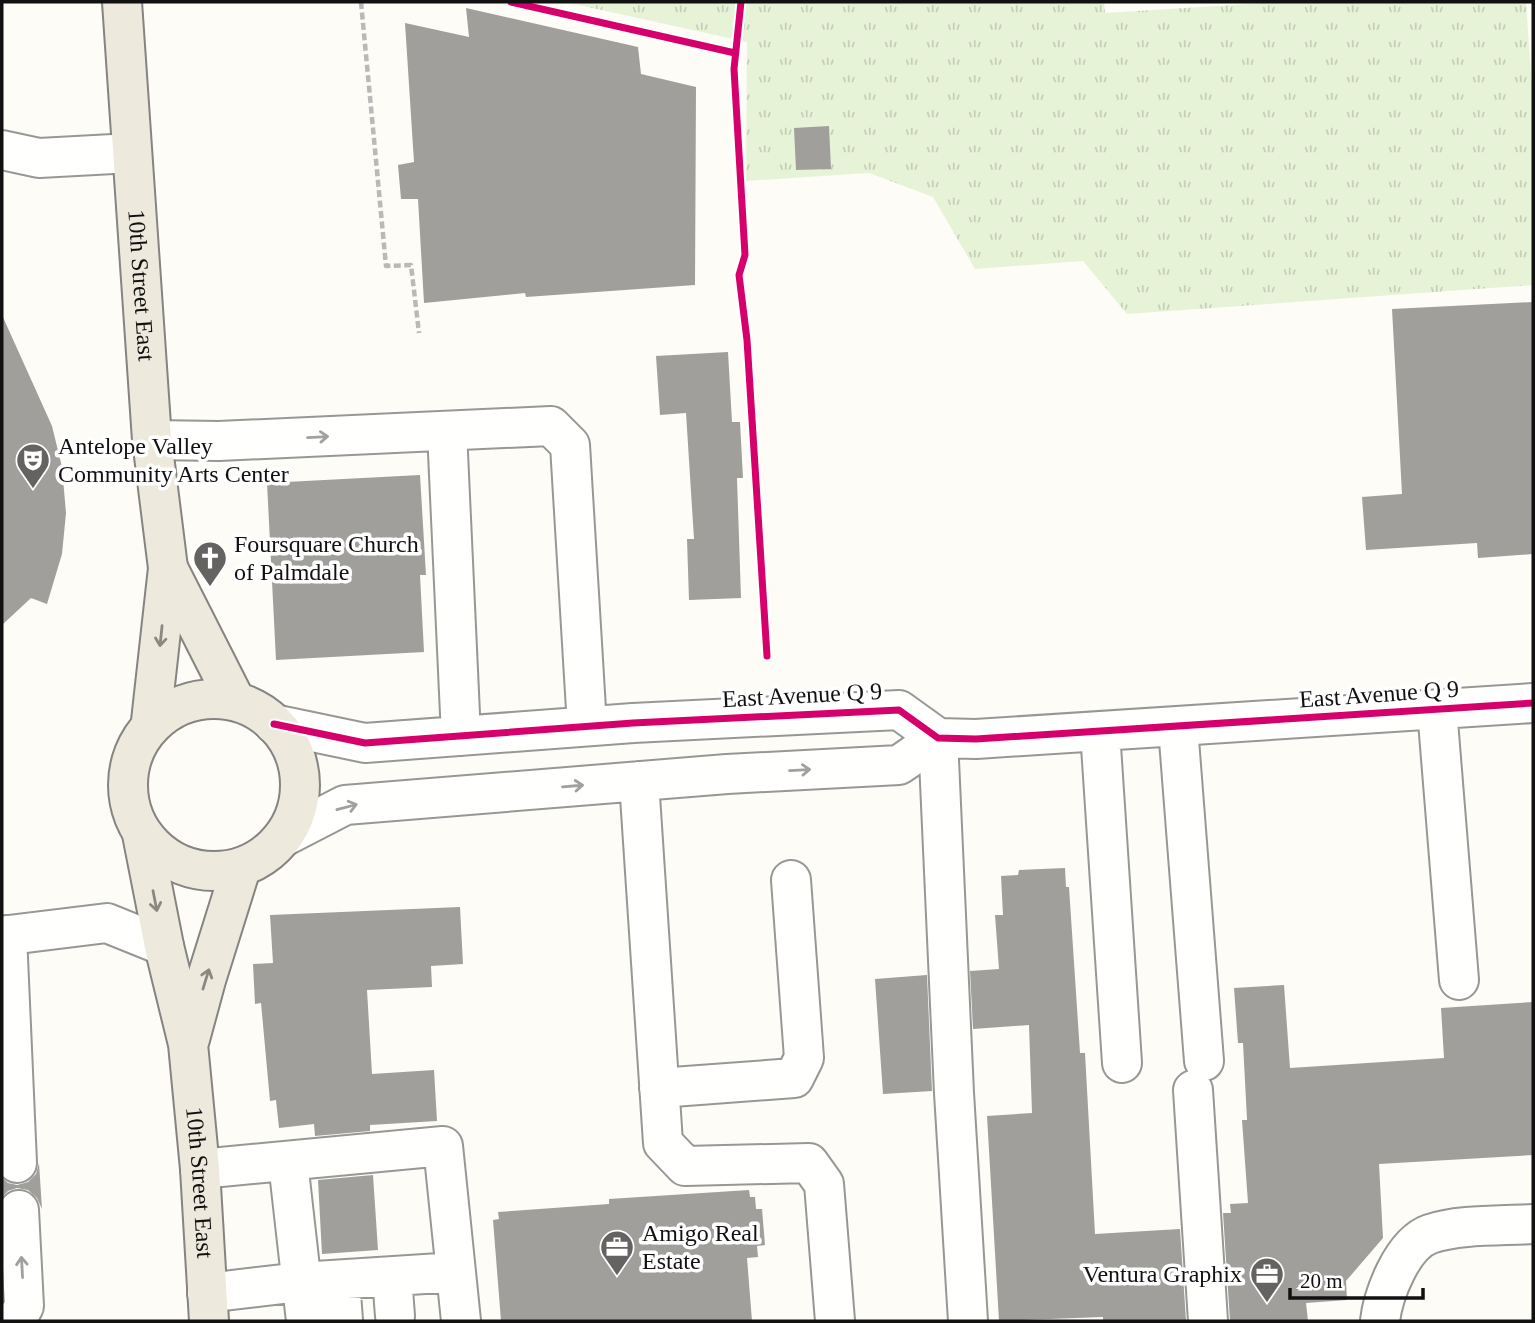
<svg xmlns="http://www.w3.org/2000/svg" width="1535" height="1323" font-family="Georgia,serif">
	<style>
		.park { fill: url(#park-tufts) }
		.building { fill: #a19f9c }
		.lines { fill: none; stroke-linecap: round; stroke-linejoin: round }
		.minor-casing { stroke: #979795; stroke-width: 42 }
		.major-casing { stroke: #858482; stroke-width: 42 }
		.path { stroke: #b9b9b8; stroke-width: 4.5; stroke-dasharray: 7 3.5; stroke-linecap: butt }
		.minor { stroke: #fffffe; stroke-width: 38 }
		.major { stroke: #ede9dc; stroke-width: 38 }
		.cycleway-casing { stroke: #fff; stroke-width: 11 }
		.cycleway { stroke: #d6006c; stroke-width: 7 }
		.oneway { stroke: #a0a09f }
		.oneway2 { stroke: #8a8881 }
		.labels { text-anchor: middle; stroke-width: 7; stroke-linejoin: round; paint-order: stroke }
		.street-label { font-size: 24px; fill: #111; stroke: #fff }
		.poi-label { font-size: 24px; fill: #111; stroke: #fff; text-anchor: start }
	</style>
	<defs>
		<pattern id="park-tufts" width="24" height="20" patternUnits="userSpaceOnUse" patternTransform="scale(1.75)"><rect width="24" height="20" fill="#e7f3d7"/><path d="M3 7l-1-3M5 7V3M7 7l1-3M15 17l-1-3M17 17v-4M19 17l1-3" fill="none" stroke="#c5cfb8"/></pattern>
	</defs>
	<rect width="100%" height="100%" fill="#fdfcf7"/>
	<!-- park -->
	<path class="park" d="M565,2H1104L1105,13L1282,2H1526L1533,105V285L1127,314L1083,261L975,269L933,197L869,173L746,181L747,42Z"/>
	<!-- building -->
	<path class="building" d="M466,8L638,47L641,74L696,87L695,285L526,297L525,293L424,303L418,199H401L398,165L414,162L405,23L469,37Z
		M829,126L831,169L796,170L794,128Z
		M1533,302V554L1478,558L1477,543L1366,550L1362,497L1402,494L1392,309Z
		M2,315L52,426L62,467L66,513L62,554L47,604L31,598L2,625Z
		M728,352L732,422H740L743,478H737L741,598L689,600L687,539H694L686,413L660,415L656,356Z
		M420,475L426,575H420L424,652L276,660L267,483Z
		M1065,868L1066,887H1069L1080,1053H1085L1095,1234L1180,1229L1186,1321H1103V1317L999,1321L987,1116L1032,1113L1029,1025L973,1029L970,971L999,969L995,915H1003L1001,876L1018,875L1019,870Z
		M460,907L463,964L431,966L432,987L367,990L372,1074L434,1070L437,1121L370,1125V1131L315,1136L314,1124L279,1128L276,1100L270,1101L261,1003L255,1004L253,964L273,963L270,915Z
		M927,975L932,1091L883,1094L875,979Z
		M1284,985L1290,1068L1444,1058L1441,1008L1533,1002V1155L1379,1164L1383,1238L1346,1281L1347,1300L1306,1303L1308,1321H1230L1223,1213H1231L1230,1204L1248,1203L1242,1120H1247L1243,1043H1238L1234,988Z
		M39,1163L42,1209L37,1198L28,1190L17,1188L8,1191L2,1197V1178L8,1183L17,1185L28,1182L36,1174Z
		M373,1175L378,1250L322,1254L318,1180Z
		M749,1190L750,1197H755L756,1209H762L765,1245L757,1246L758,1257L747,1258L752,1321H501L493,1220L499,1219L498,1212L609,1204V1199Z"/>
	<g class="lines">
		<!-- minor casing -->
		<g class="minor-casing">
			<path id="minor" d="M2,150L39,158L132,153
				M447,431L461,736
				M152,440L219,441L551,426L570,445L587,726
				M1437,709L1459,980
				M274,724L365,743L633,723L899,710L938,738L976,739L1533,703
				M1178,727L1204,1061
				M1100,731L1122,1063
				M938,738L954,1093L968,1321
				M639,781L663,1143L685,1166L809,1163L824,1184L835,1321
				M285,836L345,805L727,774L899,765L938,738
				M7,935L17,1163
				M2,936L107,923L164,946
				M659,1088L794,1078L804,1058L791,880
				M1193,1090L1208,1321
				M288,1162L306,1321
				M200,1169L443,1146L461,1321
				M392,1277L395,1316
				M340,1281L343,1320
				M207,1293L300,1282L456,1272
				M16,1321L24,1306L19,1210
				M1380,1321C1383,1295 1402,1244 1430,1234C1459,1224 1502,1226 1533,1224"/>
		</g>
		<!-- major casing -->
		<g class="major-casing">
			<g id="major">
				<path id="s1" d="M122,2L152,440L168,568L151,721"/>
				<path d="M168,568L235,700"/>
				<circle cx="214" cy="785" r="86"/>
				<path id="s2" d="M142,834L164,946L188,1044L200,1169L209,1321"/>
				<path d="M190,1039L206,980L241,868"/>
			</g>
		</g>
		<!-- path -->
		<path class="path" d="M361,2L386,266L411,265L419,333"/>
		<!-- minor -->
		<use href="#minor" class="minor"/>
		<!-- major -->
		<use href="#major" class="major"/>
		<!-- cycleway casing -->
		<g class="cycleway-casing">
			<path id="cycleway" d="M511,2L735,53
				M741,2L734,69L745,255L739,275L747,340L767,656
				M274,724L365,743L633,723L899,710L938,738L976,739L1533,703"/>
		</g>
		<!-- cycleway -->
		<use href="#cycleway" class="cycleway"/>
	</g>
	<!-- one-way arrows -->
	<defs><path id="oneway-shaft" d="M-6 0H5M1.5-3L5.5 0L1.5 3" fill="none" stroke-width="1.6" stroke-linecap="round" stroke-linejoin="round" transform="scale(1.75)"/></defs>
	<g class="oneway">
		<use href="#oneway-shaft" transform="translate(318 437) rotate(-3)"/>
		<use href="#oneway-shaft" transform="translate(800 770) rotate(-3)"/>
		<use href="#oneway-shaft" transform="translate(573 786) rotate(-5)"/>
		<use href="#oneway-shaft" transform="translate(347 807) rotate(-15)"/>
		<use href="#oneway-shaft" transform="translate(22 1267) rotate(-93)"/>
	</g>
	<g class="oneway2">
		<use href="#oneway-shaft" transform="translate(161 636) rotate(96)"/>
		<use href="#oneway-shaft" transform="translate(155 901) rotate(79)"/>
		<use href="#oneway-shaft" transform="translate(206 979) rotate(-73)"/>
	</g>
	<!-- icons -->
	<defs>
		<g id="theatre-pin" transform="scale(1.75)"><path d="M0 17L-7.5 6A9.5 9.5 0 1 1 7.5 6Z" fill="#646362" stroke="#fff"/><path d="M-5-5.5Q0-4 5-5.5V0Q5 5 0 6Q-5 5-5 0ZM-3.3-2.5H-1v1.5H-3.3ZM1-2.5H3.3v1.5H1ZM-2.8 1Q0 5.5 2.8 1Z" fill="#fff"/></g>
		<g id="church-pin" transform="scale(1.75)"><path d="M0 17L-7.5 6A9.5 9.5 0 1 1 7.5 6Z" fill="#646362" stroke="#fff"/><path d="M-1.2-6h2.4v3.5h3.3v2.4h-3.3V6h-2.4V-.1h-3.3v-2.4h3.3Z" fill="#fff"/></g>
		<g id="office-pin" transform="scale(1.75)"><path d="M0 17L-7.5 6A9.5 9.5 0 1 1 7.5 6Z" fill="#646362" stroke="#fff"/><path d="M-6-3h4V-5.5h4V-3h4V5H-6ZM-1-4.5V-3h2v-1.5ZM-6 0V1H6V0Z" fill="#fff"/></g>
	</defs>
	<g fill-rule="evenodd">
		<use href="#theatre-pin" x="33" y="460"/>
		<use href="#church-pin" x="210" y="558"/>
		<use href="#office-pin" x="617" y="1247"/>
		<use href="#office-pin" x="1267" y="1274"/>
	</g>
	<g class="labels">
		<!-- street labels -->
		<g class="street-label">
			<text dy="8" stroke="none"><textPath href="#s1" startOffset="284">10th Street East</textPath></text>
			<text transform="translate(1379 694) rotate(-4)" y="8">East Avenue Q 9</text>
			<text transform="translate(802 695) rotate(-3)" y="8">East Avenue Q 9</text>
			<text dy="8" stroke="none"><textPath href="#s2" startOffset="354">10th Street East</textPath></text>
		</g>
		<!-- poi labels -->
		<g class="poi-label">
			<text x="58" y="454">Antelope Valley<tspan x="58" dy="28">Community Arts Center</tspan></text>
			<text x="234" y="552">Foursquare Church<tspan x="234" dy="28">of Palmdale</tspan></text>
			<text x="642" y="1241">Amigo Real<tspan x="642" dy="28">Estate</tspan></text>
			<text x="1242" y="1282" text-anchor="end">Ventura Graphix</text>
		</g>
	</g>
	<!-- border -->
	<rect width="1535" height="1323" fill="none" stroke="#111111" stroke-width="7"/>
	<!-- scale -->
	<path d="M1290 1288v10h133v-10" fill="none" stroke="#111111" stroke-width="3.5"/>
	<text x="1300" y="1288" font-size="21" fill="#111111" stroke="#ffffff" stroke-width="5" paint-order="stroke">20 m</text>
</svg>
